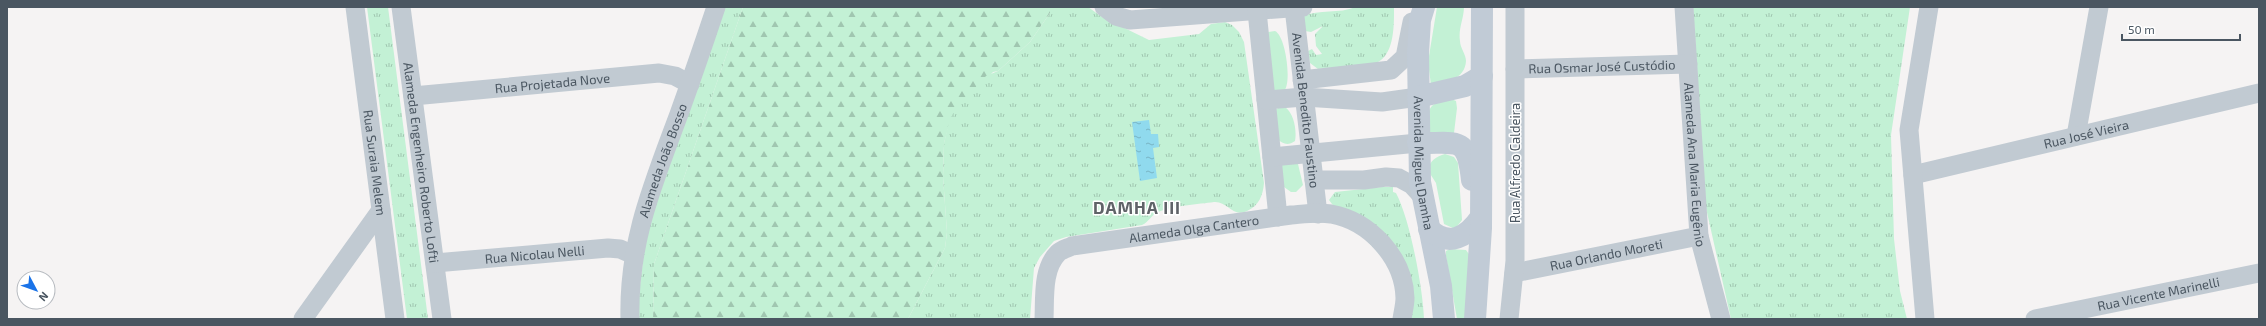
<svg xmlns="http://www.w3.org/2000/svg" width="2266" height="326" font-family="'Exo 2',sans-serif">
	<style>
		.grass { fill: #c3f1d5 }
		.forest { fill: url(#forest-firs) }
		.park { fill: url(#park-tufts) }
		.water { fill: url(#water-ripples) }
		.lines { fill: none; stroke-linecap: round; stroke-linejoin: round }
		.street { stroke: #c1cad2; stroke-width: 19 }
		.secondary { stroke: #c1cbd6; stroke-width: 22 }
		.labels { text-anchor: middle; stroke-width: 3; stroke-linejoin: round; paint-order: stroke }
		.street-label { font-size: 13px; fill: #4a5661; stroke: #fff }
		.district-label { font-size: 17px; font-weight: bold; letter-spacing: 1px; fill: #5f6368; stroke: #fff }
	</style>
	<defs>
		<pattern id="forest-firs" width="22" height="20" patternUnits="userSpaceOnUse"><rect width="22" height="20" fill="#c3f1d5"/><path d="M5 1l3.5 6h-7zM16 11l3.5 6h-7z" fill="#a0c6b0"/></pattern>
		<pattern id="park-tufts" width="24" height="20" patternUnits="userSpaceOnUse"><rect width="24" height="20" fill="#c3f1d5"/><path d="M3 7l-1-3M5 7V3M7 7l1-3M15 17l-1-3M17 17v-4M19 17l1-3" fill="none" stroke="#a0c6b0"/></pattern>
		<pattern id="water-ripples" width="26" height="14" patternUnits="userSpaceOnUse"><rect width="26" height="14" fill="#90daee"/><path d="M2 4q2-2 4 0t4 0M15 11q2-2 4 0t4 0" fill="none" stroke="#78b4c4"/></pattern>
	</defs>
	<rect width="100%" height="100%" fill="#f5f3f3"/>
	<!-- grass -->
	<path class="grass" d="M1437,7H1464C1464,18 1458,29 1460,41C1460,48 1466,54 1466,61C1465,80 1445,82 1431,85L1428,62Z
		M1275,31C1286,36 1292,84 1284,91L1273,90L1268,32Z
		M1451,99L1456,101L1457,108L1454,133L1434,137L1428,131C1428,107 1427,104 1451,99Z
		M1280,107H1285C1294,113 1297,131 1295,141C1288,146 1283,144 1277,139L1275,110Z
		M1445,154L1454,157L1458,163L1462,220L1455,229L1444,224L1436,183L1429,172C1428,161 1436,157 1445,154Z
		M1285,161L1298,164L1303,185L1296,192H1291L1284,187L1280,167Z
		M1450,249L1466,250L1471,257V319H1457L1446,256V251Z"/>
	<!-- forest -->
	<path class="forest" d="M743,7H1050V13L1030,42L998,71L993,72L951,118L944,143L943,177L947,232L945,248L908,319H653L654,264Z"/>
	<!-- park -->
	<path class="park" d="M367,7H388L428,319H407Z
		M722,7H743L654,264L653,319H636L648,218Z
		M1050,7H1088L1102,17L1149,40L1199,34L1211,24L1225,22L1232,25L1239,32L1244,42L1264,183C1263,195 1259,206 1247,211C1232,218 1228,201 1214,202C1199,204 1172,206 1158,212C1152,214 1149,222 1142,225L1066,237L1054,241L1040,257L1034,268L1030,319H908L945,248L947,232L943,177L944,143L950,118L959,105L986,76L998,71L1030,42L1050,13Z
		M1356,7H1394C1394,24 1395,55 1376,63C1368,67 1329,68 1318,69L1310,63L1308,51L1312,49L1316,55L1322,54L1316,46L1315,34L1323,26L1311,32L1305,31L1303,16C1319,9 1339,14 1356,7Z
		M1693,7H1910L1891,135L1894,239L1900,291L1907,319H1731L1706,208Z
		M1382,187H1393V192L1396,193C1410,219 1423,289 1424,319H1407L1408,284L1332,204L1329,200L1335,192Z"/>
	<!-- water -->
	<path class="water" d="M1149,120L1151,134H1158L1159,147L1153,148L1157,178L1140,181L1132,122Z"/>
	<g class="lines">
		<!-- street -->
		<g class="street">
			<path id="s1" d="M355,7L395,319"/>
			<path id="s2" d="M401,7L442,319"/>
			<path d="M1104,7L1116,16L1130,20L1303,7"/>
			<path id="s3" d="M1684,7L1699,236L1721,319"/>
			<path id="s4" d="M1294,8L1318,214"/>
			<path d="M1257,11L1278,217"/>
			<path id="s5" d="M1515,69L1688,64"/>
			<path d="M1302,80L1391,70L1405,57L1412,22"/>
			<path id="s6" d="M413,96L659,73L675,76L690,84"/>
			<path d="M1266,100L1304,97L1382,102L1418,97"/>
			<path d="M2076,136L2099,7"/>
			<path d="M1272,157L1418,143"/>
			<path id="s7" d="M1913,175L2259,93"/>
			<path d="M1314,180H1364L1386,177L1399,178L1412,185L1423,197"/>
			<path id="s8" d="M435,263L608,248L620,249L634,255"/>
			<path id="s9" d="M1514,273L1699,236"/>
			<path d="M303,319L381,210"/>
			<path id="s10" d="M630,319C628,242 653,184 679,114C692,78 704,43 716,7"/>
			<path id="s11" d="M1044,319C1045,298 1042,269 1058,253C1061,250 1068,248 1072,246L1291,215C1304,214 1318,212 1331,214C1370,221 1404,258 1405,298C1405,305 1403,312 1402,319"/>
			<path d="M1509,319L1515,261V7"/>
			<path d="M1925,319L1909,130L1929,7"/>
			<path id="s12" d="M2035,319L2259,273"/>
		</g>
		<!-- secondary -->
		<g class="secondary">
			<path id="s13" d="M1424,7L1420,20L1418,53L1420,182L1441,286L1444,319"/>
			<path d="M1418,97L1465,86L1482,76"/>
			<path d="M1418,143C1457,144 1467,134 1472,180"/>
			<path d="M1429,229C1449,248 1467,237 1481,217"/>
			<path d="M1475,319L1481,228L1482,7"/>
		</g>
	</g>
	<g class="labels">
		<!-- street labels -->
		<g class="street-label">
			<text dy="5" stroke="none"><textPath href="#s5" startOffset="87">Rua Osmar José Custódio</textPath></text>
			<text dy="5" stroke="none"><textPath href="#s6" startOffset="140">Rua Projetada Nove</textPath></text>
			<text dy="5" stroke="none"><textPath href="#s4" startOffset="103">Avenida Benedito Faustino</textPath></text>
			<text dy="5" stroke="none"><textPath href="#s7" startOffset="178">Rua José Vieira</textPath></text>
			<text dy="5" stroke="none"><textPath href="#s10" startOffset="163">Alameda João Bosso</textPath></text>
			<text dy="5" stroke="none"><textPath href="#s1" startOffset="157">Rua Suraia Melem</textPath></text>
			<text dy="5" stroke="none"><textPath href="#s2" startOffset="157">Alameda Engenheiro Roberto Lofti</textPath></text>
			<text dy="5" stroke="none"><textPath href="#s13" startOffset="157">Avenida Miguel Damha</textPath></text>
			<text transform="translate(1515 163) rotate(-90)" y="5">Rua Alfredo Caldeira</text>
			<text dy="5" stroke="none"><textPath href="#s3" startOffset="158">Alameda Ana Maria Eugênio</textPath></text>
			<text dy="5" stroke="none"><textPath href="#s11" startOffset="208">Alameda Olga Cantero</textPath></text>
			<text dy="5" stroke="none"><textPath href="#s8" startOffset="100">Rua Nicolau Nelli</textPath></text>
			<text dy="5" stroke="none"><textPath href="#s9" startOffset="94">Rua Orlando Moreti</textPath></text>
			<text dy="5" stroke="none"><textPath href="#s12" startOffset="126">Rua Vicente Marinelli</textPath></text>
		</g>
		<!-- district labels -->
		<g class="district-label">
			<text x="1137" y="214">DAMHA III</text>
		</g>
	</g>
	<!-- border -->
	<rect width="2266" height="326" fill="none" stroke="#4a5661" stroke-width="16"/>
	<!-- north arrow -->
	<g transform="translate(36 290) rotate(131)"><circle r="19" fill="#ffffff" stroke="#b7bbc0"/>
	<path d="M0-3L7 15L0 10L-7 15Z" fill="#1a73e8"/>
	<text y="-6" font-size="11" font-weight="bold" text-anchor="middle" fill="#4a5661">N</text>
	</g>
	<!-- scale -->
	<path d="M2122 34v6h118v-6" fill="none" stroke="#4a5661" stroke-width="2"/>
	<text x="2128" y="34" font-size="12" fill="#4a5661" stroke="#ffffff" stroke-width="3" paint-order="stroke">50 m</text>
</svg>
